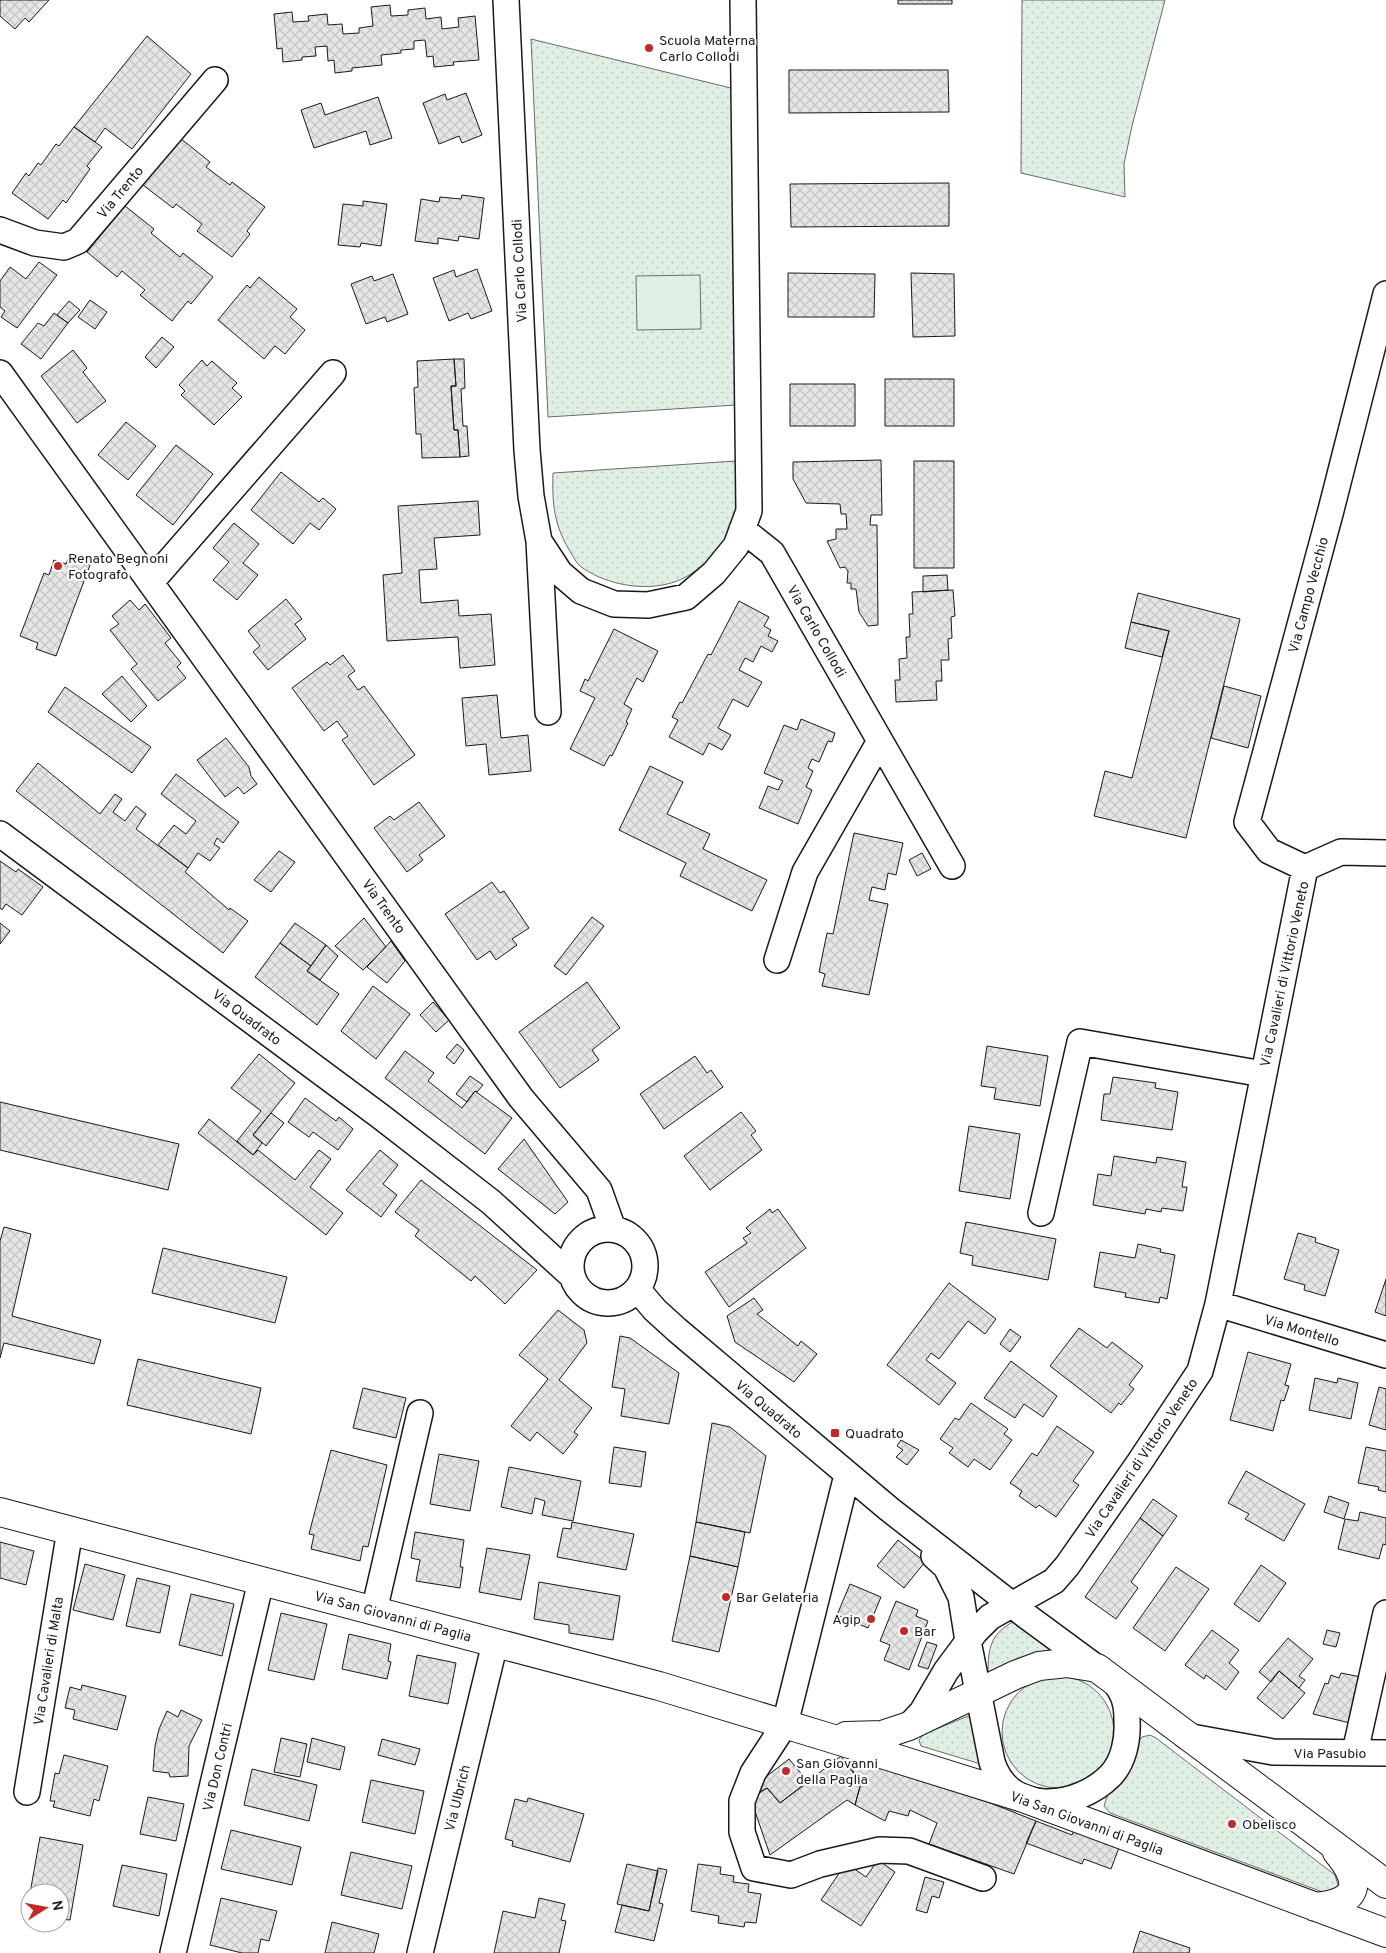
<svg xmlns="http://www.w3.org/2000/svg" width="1386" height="1953" font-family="Overpass,sans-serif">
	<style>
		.grass { fill: url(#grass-dots); stroke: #6a6a6a }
		.garden { fill: #e0efe3; stroke: #6a6a6a }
		.building { fill: url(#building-cross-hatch); stroke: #1a1a1a }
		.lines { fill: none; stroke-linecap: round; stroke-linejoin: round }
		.minor-casing { stroke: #1a1a1a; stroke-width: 28 }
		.major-casing { stroke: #1a1a1a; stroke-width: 30 }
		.minor { stroke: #fff; stroke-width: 25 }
		.major { stroke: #fff; stroke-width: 28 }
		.poi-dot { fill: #c62828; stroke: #fff; stroke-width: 2 }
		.labels { text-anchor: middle; stroke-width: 4; stroke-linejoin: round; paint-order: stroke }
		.poi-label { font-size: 14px; fill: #1a1a1a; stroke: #fff; text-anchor: start }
		.street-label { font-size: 14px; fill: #1a1a1a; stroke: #fff }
	</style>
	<defs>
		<pattern id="grass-dots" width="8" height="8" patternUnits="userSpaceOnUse" patternTransform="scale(1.25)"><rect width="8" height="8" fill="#e0efe3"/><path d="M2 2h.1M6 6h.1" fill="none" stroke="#c0ccc2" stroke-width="1.8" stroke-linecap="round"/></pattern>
		<pattern id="building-cross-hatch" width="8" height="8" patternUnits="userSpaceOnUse" patternTransform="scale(1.25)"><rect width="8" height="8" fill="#e6e6e6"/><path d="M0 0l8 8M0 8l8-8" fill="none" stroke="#c5c5c5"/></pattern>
	</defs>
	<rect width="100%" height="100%" fill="#fff"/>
	<!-- grass -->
	<path class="grass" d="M1022,0H1165L1132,126L1124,164L1125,197L1021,173Z
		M531,39L735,89L736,405L548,417Z
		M736,461C736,484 741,514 729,536C716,557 691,579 667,584C639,591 602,583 580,566C576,563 574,557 571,553C554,526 552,504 553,473Z
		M1021,1617L1068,1652L988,1676C988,1643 991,1633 1021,1617Z
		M1002 1732a56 56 0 1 1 112 0a56 56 0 1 1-112 0Z
		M973,1714L984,1765L921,1746L919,1740L924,1734Z
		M1150,1735L1156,1738L1335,1875L1338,1885L1333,1891L1328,1894L1110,1813L1104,1806L1108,1793L1137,1744L1142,1737Z"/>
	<!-- garden -->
	<path class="garden" d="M700,275L701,329L637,330L636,276Z"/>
	<!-- building -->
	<path class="building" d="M0,0H49L29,22L25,18L15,29L0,16Z
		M898,0H952V4H898Z
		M390,5L391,16L408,15V10L425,8L426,19L441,17L442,29L459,27L458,18L475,16L479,60L453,62L454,65L434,67L433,56L427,57L425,40L414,41V49L401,50V53L381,55L382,65L352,68V71L335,73L334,60L328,61L327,46L315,47L316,56L302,57V60L283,62L282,48L277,49L274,14L292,12L293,22L309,21L308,16L327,14L328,25L342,24L343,34L359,33V28L373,26L371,7Z
		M147,36L191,74L132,149L105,128L95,142L74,127Z
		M789,70H948L949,112L789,113Z
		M466,93L482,135L462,143L459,136L439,144L423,103L445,94L447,100Z
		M378,97L392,138L370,145L366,131L314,148L301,110L321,103L325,115Z
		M74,127L102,147L87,166L90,169L66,203L63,200L48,219L12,193L26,173L29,176L38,163L41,165L56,144L59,146Z
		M180,138L210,162L206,167L230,185L232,182L265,207L247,231L250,234L232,257L197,231L202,224L176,204L173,208L143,185Z
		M949,183V226L791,227L790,184Z
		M462,195L484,198L479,239L459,236L458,241L438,238V244L415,241L421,199L439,202L440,197L461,199Z
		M363,201L387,204L381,246L361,243L360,247L338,245L343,204L363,206Z
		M125,206L154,229L151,233L180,257L183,253L213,277L191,304L188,301L172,321L140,295L145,290L122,271L117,277L87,252Z
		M39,262L57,275L17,328L1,317L5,311L0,307V281L10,267L26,279Z
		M477,269L492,311L471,319L468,313L449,321L433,278L454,270L456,277Z
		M788,273L875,274L874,317H788Z
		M911,273L954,274L955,336L913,337Z
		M393,274L408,314L387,322L385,317L366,324L351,284L372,276L374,281Z
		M259,277L297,309L290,317L305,330L285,354L275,346L264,359L218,320L247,285L250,288Z
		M90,300L107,312L95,329L78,317Z
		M69,301L80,310L68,323L57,315Z
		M54,313L68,323L41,359L21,344L38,323L44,326Z
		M162,337L174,347L156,368L145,357Z
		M73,350L87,368L83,372L106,401L77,423L41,376Z
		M454,359L456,386H451L454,430H458L460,457L422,458L421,434H416L414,388L418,387L417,361Z
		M454,359H464L465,388L461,389L463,426H467L469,456L460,457L458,430H454L451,386H456Z
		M202,360L207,366L212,361L237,383L232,388L242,397L214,425L181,395L185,391L179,385Z
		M885,379H954V426H885Z
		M790,384H855V426H790Z
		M126,422L156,446L128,480L98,455Z
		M176,445L213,474L173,525L136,495Z
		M881,460L882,515H871L870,525H877L878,625L868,626L859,612L856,589H851V583H847L848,571L845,567L840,568L827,541L836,539V529H847L846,514H841L840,504L806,503L793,479V462Z
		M914,461H954V568H914Z
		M281,472L319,502L323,498L336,509L319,530L310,523L293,544L251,510Z
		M478,501L480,535L434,538L437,569L419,570L421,603L458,600L459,616L491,614L495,665L460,668L458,637L387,641L383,575L402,573L398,506Z
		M234,523L259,544L243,563L258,575L237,600L213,580L229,562L213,548Z
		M69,557L90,565L56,656L36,649L38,643L20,636L44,573L49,575L54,560L66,564Z
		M947,575L948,590L923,592V576Z
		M953,590L955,616L951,617L952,638L948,639L949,660H941L942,681H936L937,700L896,702L895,680H900L899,659L907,658L906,637H910L909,614H913L912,592Z
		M1138,593L1240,619L1186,838L1094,816L1105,771L1132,778L1169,631L1131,622Z
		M286,599L302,619L295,624L306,639L268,670L253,652L260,646L248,631Z
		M130,600L139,610L145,604L171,638L165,643L181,663L177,667L186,678L158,701L131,669L137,664L110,630L119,624L112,616Z
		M739,601L769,617L764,626L771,630L768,636L778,641L772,652L761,646L753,662L745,658L739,670L762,682L748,707L733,699L718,728L731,735L722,750L709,743L703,755L669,737L678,720L672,717L680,702L682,703L708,654L711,655Z
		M1131,622L1169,631L1162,657L1125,648Z
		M614,629L658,651L643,682L637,678L624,704L632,709L626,722L628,723L612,756L610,755L604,766L570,749L595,698L580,691L585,679L588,681Z
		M343,655L355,671L348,676L358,690L364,686L415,755L374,785L342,740L348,736L337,721L324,731L292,688L327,662L330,665Z
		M122,676L147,706L131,722L102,694Z
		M1224,686L1261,696L1248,748L1211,738Z
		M65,687L151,747L132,773L48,712Z
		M497,695L501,738L528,735L531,771L489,775L486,744L466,746L462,698Z
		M801,719L835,733L832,742L828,741L819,762L812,759L808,768L813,771L806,787L812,790L798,824L759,808L768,786L778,790L783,781L764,773L784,725L797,730Z
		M226,738L249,767L251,776L257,784L244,794L238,787L225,797L197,760Z
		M38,763L100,814L115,794L122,799L113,812L125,821L136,806L146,814L136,829L188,868L185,872L229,910L230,908L248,921L223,953L16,791Z
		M650,766L683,782L667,814L710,834L703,849L767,880L752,911L680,876L686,863L619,830Z
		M176,774L239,822L223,843L217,838L214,844L220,848L210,861L198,853L188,868L158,845L174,825L186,834L196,821L161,794Z
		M419,802L445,836L419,855L423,860L407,872L374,828L390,816L394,820Z
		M854,833L903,843L896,875L888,873L885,890L872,887L869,900L888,904L869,995L822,986L825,974L819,972L827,933L833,934Z
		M279,851L295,862L271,892L254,880Z
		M922,853L931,869L917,876L909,860Z
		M0,861L16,872L18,869L43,887L22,915L6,904L2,910L0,908Z
		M492,882L500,893L504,891L529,928L512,939L517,945L496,960L490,951L477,960L445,914Z
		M592,917L604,926L566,975L554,966Z
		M364,918L386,947L363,970L335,946Z
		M0,923L10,931L0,944Z
		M295,923L326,945L311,966L280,943Z
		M391,941L405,961L387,983L367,967Z
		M280,943L311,966L307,971L339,994L317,1025L255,977Z
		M326,945L338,956L320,980L307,971Z
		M587,982L620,1028L592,1050L599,1060L560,1088L519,1032Z
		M373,986L410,1014L376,1059L341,1031Z
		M433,1002L449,1020L436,1032L420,1015Z
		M457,1044L464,1050L454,1064L446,1057Z
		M987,1046L1048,1056L1040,1106L994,1099L996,1088L981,1086Z
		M405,1051L434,1073L428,1081L462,1108L475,1091L512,1118L485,1154L385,1078Z
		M259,1054L295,1083L253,1135L262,1143L253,1155L237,1141L261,1111L231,1088Z
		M695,1056L707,1073L711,1070L723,1087L664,1129L640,1094Z
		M470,1076L483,1085L477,1092L475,1091L467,1102L456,1094Z
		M1113,1077L1156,1083L1155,1088L1178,1092L1172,1130L1101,1120L1104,1094H1110Z
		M305,1098L336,1121L339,1117L353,1129L338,1150L313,1132L309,1137L288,1122Z
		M0,1102L179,1144L168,1190L0,1150Z
		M741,1112L756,1131L751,1135L762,1150L710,1190L684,1156Z
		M271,1113L284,1123L266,1146L253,1135Z
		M209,1119L253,1155L258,1150L295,1180L319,1150L331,1159L310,1187L343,1213L326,1235L198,1133Z
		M969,1126L1020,1134L1010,1199L959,1191Z
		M524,1139L568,1202L555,1214L498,1169Z
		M380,1150L398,1165L383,1184L397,1195L381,1217L346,1190Z
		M1114,1156L1156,1163L1157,1157L1186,1162L1182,1187H1187L1183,1211L1162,1208L1161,1212L1146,1209L1145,1214L1093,1205L1098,1174L1111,1176Z
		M421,1180L537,1270L505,1304L475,1276L471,1281L415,1236L419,1230L395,1212Z
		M770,1209L772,1213L778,1209L806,1248L729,1307L705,1272L747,1243L743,1238L751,1233L746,1228Z
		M966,1222L1056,1239L1048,1280L972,1265L973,1256L960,1253Z
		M4,1227L31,1234L12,1316L101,1340L94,1364L4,1343L0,1358V1241Z
		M1298,1233L1316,1238L1315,1242L1339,1250L1325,1296L1304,1290L1305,1285L1284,1279Z
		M1138,1244L1161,1249L1160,1252L1175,1255L1167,1299L1160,1297L1159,1303L1125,1297L1126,1293L1094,1287L1100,1252L1135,1258Z
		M163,1248L287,1277L275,1323L152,1293Z
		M1386,1279V1316L1375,1312Z
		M949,1283L996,1319L985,1334L968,1321L939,1359L931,1353L926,1360L956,1383L939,1405L887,1365Z
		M754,1298L763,1310L757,1314L798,1346L801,1341L817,1354L794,1382L735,1342L727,1316Z
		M558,1310L584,1330L587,1343L559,1380L592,1408L574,1432L578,1435L563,1454L537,1432L530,1441L511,1426L548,1379L519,1355Z
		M1079,1328L1107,1348L1112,1342L1143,1366L1129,1385L1134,1389L1121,1405L1119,1403L1111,1413L1050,1366Z
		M1010,1329L1021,1337L1010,1352L1000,1344Z
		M620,1336L630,1338L679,1373L669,1424L621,1416L625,1389L612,1387Z
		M1248,1352L1291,1364L1285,1385L1289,1386L1284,1401L1281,1400L1273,1431L1230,1420Z
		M138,1359L261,1388L251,1434L127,1405Z
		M1011,1361L1057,1396L1043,1417L1024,1404L1015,1418L984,1398Z
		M1315,1378L1337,1383L1338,1378L1358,1383L1351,1419L1309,1410Z
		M1379,1387L1386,1389V1430L1369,1425Z
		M363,1388L406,1398L396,1438L353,1428Z
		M971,1403L1008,1429L1004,1434L1012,1440L990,1470L974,1459L968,1467L949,1453L953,1448L940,1439L955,1418L959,1420Z
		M712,1423L730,1427L766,1456L750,1533L696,1522Z
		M1057,1426L1094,1452L1073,1481L1079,1485L1056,1517L1039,1505L1036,1508L1019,1496L1022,1491L1010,1483L1032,1453L1037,1456Z
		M901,1440L919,1450L907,1465L896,1457L903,1450L897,1446Z
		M614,1447L646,1452L641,1487L609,1483Z
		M1366,1447L1386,1451V1492L1378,1490L1379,1487L1358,1483Z
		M331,1450L387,1465L368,1547L363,1546L360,1561L311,1549L314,1535L309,1534Z
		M439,1454L479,1461L470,1511L430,1504Z
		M509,1467L581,1481L573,1521L542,1515L545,1501L535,1498L532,1514L501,1507Z
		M1246,1471L1305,1504L1284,1541L1245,1519L1249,1514L1228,1503Z
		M1329,1496L1349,1503L1344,1519L1324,1512Z
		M1153,1499L1177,1516L1163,1536L1140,1518Z
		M1360,1512L1386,1518V1545L1383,1544L1379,1559L1338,1549L1345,1519L1358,1521Z
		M1140,1518L1163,1536L1131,1582L1138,1588L1116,1619L1085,1597Z
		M572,1522L634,1534L626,1570L557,1557L563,1528L571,1529Z
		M696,1522L745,1532L738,1567L690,1556Z
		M415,1532L464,1540L460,1567H463L460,1588L416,1581L420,1560L411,1558Z
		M898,1540L925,1562L904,1588L877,1566Z
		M0,1542L34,1551L26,1585L0,1578Z
		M487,1548L530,1555L521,1600L479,1592Z
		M690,1556L738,1567L719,1652L672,1641Z
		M85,1564L125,1575L113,1620L73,1610Z
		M1261,1565L1286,1583L1259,1622L1234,1604Z
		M1176,1567L1209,1589L1165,1651L1133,1628Z
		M137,1578L170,1586L160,1633L126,1626Z
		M539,1582L620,1596L613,1640L569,1633V1625L534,1619Z
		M850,1584L881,1597L868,1628L837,1615Z
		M191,1594L234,1604L222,1656L179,1645Z
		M896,1601L918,1610L916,1616L928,1621L909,1670L884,1660L890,1645L880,1641Z
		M281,1613L327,1624L314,1680L268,1670Z
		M1212,1630L1239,1650L1229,1663L1239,1672L1226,1690L1206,1675L1204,1679L1185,1665Z
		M1327,1630L1340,1633L1336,1647L1323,1644Z
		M349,1634L391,1644L388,1661L391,1662L387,1679L342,1669Z
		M1288,1638L1313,1659L1299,1676L1305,1680L1299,1688L1279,1671L1271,1682L1259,1672Z
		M927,1642L937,1645L928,1669L918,1666Z
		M417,1655L456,1663L448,1704L409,1696Z
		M1279,1671L1305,1693L1283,1719L1257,1698Z
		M1341,1673L1361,1677L1350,1723L1313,1714L1325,1683L1328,1684L1331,1675L1339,1678Z
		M82,1685L126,1696L117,1730L73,1719L75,1710L65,1708L70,1687L81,1690Z
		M181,1710L202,1720L189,1746L188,1776L170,1777L169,1773L153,1771L155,1746L159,1729L167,1711L178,1717Z
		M281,1738L307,1744L300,1777L274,1772Z
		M312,1738L345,1747L340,1770L307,1762Z
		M382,1739L420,1749L415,1765L378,1755Z
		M64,1755L108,1766L99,1801L94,1799L90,1816L53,1807L55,1801H50L55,1773L59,1774Z
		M841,1756L861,1783L855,1805L847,1800L770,1855L750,1797L767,1788L780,1803Z
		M859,1757L937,1782L1036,1821L1014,1874L929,1844L937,1823L910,1810L908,1816L889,1811L885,1821L855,1805L861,1783L849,1765Z
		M789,1759L808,1782L780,1803L767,1788L758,1794L754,1786Z
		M252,1769L317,1785L309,1821L244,1805Z
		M371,1780L424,1791L415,1834L362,1822Z
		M148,1797L184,1804L176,1841L140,1834Z
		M528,1798L584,1814L570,1862L512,1846L513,1841L505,1839L515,1799L527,1802Z
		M1036,1821L1072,1835L1075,1828L1120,1845L1111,1869L1084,1859L1082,1864L1026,1843Z
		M231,1830L301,1847L292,1885L221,1869Z
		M40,1837L83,1845L70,1920L60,1919V1893H30Z
		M351,1852L412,1866L402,1909L341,1895Z
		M878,1860L895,1872L861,1926L821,1900L846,1863L866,1877Z
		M627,1864L658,1871L649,1911L617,1904Z
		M698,1864L721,1867L720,1874L734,1876L733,1882L749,1884L748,1892L761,1894L756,1923L745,1922L744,1927L718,1923L719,1916L691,1911Z
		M122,1865L167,1874L159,1916L113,1906Z
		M658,1868L667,1870L659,1903L663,1904L654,1941L615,1932L622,1905L649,1911Z
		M925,1877L944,1882L939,1898L932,1896L927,1913L916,1910Z
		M221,1898L277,1911L269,1941L261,1939L258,1953H242L210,1945Z
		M539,1898L565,1904L561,1920L566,1921L559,1953H494L503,1911L535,1918Z
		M332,1922L379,1934L374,1953H325Z
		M1140,1931L1190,1948L1189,1953H1133Z"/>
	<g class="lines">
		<!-- minor casing -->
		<g class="minor-casing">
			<path id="minor" d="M506,0L527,450L531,496L539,541L560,573L581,591L614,604L648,605L686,597L714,573L736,546L749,511L743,0
				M0,230L35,243L64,247L78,241L215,80
				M0,373L521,1098L599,1190L613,1229
				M742,529L772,553L952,866
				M539,541L548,712
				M151,582L333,373
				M0,834L380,1116L491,1202L572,1276
				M1305,868L1269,851L1247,822L1331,510L1386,294
				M777,960L805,872L880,741
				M1041,1213L1080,1042L1263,1074
				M571 1266a37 37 0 1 1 74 0a37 37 0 1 1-74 0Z
				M637,1289L655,1310L677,1330L889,1509L1025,1615L1097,1668
				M1218,1304L1386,1355
				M847,1475L785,1724L753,1773L742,1801V1832L754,1868L791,1875L820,1864L880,1850L909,1851L983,1878
				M934,1556L946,1567L961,1597L968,1641L992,1762C1009,1816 1077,1810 1111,1775C1124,1761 1128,1739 1127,1721C1127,1715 1127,1708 1125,1702C1124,1696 1120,1690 1117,1685
				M374,1611L420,1413
				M909,1726L922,1712L946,1671L975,1632L990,1617L1054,1581L1067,1566L1139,1463L1200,1371L1218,1304L1305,868L1341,852L1386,853
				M1186,1736L1273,1752L1386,1753
				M1355,1752L1386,1613
				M27,1792L70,1530
				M173,1953L261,1581
				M420,1953L495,1643"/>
		</g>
		<!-- major casing -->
		<g class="major-casing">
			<path id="major" d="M0,1512L659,1686L827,1737L1023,1798L1386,1933
				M846,1736L882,1735L909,1726L1015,1675L1039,1666L1067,1663L1097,1668L1386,1884
				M1315,1907C1358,1903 1364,1884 1337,1852"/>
		</g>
		<!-- minor -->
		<use href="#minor" class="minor"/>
		<!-- major -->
		<use href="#major" class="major"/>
	</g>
	<!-- markers -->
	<g class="poi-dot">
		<circle cx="649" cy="48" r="5"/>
		<circle cx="58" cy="566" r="5"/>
		<rect x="830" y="1428" width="10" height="10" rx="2.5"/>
		<circle cx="726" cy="1597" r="5"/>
		<circle cx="871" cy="1619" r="5"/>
		<circle cx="904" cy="1631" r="5"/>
		<circle cx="786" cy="1771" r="5"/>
		<circle cx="1232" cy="1824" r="5"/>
	</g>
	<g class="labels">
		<!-- poi labels -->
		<g class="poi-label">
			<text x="659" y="45">Scuola Materna<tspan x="659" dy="16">Carlo Collodi</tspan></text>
			<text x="68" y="563">Renato Begnoni<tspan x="68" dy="16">Fotografo</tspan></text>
			<text x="845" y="1438">Quadrato</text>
			<text x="736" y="1602">Bar Gelateria</text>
			<text x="861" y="1624" text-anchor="end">Agip</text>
			<text x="914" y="1636">Bar</text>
			<text x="796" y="1768">San Giovanni<tspan x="796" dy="16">della Paglia</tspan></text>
			<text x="1242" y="1829">Obelisco</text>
		</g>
		<!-- street labels -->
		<g class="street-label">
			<text transform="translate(120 192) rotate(-50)" y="5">Via Trento</text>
			<text transform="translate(519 271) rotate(-93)" y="5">Via Carlo Collodi</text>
			<text transform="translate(1308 595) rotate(-75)" y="5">Via Campo Vecchio</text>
			<text transform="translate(817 631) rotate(60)" y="5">Via Carlo Collodi</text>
			<text transform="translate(384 906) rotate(54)" y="5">Via Trento</text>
			<text transform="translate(1284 974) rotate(-78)" y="5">Via Cavalieri di Vittorio Veneto</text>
			<text transform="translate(247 1017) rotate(37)" y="5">Via Quadrato</text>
			<text transform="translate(1302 1330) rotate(17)" y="5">Via Montello</text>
			<text transform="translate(769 1409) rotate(40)" y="5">Via Quadrato</text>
			<text transform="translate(1141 1458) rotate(-56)" y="5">Via Cavalieri di Vittorio Veneto</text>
			<text transform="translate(393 1616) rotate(15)" y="5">Via San Giovanni di Paglia</text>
			<text transform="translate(48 1661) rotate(-81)" y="5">Via Cavalieri di Malta</text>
			<text x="1330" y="1758">Via Pasubio</text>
			<text transform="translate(217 1767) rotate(-77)" y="5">Via Don Contri</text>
			<text transform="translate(457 1798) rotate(-76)" y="5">Via Ulbrich</text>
			<text transform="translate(1087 1823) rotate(20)" y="5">Via San Giovanni di Paglia</text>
		</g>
	</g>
	<!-- north arrow -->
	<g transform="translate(45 1908) rotate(79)"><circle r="24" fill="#ffffff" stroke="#a3a3a3"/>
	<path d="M0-4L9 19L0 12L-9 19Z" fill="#c62828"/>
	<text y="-8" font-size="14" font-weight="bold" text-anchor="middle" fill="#1a1a1a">N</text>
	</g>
</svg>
